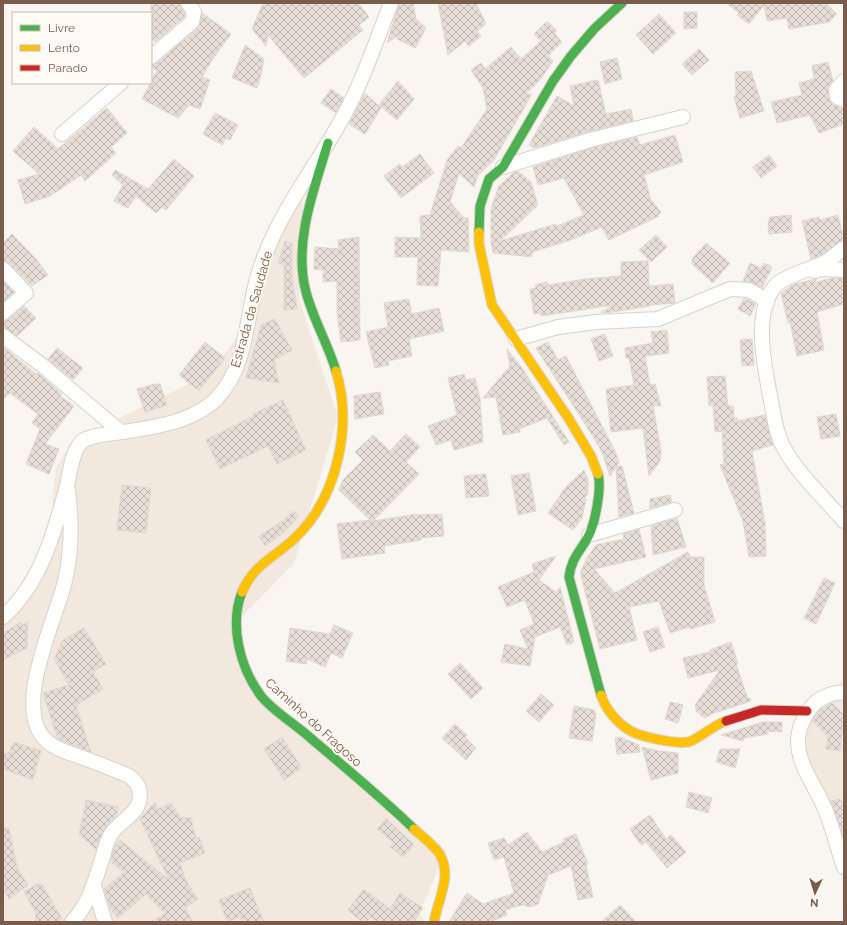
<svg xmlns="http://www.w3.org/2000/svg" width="847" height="925" font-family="Raleway,sans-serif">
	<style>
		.residential { fill: #f2e8de }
		.building { fill: url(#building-cross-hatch); stroke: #e2d8d2 }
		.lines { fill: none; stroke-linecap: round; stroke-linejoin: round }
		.street-casing { stroke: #d7d1cb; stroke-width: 16 }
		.fast-casing { stroke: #d9d2cb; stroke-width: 11 }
		.slow-casing { stroke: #d9d2cb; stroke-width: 11 }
		.jam-casing { stroke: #d9d2cb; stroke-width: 11 }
		.street { stroke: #fefefd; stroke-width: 14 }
		.fast { stroke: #4caf50; stroke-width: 9 }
		.slow { stroke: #ffc107; stroke-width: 9 }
		.jam { stroke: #c62828; stroke-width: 9 }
		.labels { text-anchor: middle; stroke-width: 3.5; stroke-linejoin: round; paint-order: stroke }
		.street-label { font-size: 13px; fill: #7a5c4d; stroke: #fffaf3 }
	</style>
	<defs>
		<pattern id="building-cross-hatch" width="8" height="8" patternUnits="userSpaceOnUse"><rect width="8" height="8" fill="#e6ded7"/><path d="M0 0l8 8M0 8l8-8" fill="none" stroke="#bfb7b1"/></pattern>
	</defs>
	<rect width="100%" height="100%" fill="#f9f5f0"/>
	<!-- residential -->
	<path class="residential" d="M303,197L299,299L338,417L294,563L232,627L246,677L446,851L419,914L425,922H3V621L48,547L56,467L73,441L211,373L242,330L282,226Z
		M844,679V886L821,799L796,722Z"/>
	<!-- building -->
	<path class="building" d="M151,3H180L185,14L184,17L155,42L151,37Z
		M263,3H358L369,17L359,25L363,30L304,78L268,35L266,46L252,29Z
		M399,3H413L416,19L426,28L415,48L397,39L400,34L387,43Z
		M438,3H476L486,24L477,31L481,36L469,46L465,41L448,55Z
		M726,3H826L837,14L829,22L789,29L787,18L767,21L764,5L749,24L737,15L739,13Z
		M684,12H697V28L684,29Z
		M202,13L231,34L212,60L202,77L210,80L200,109L189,105L178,118L142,99L157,70L151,67V65L157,63L198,28Z
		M659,14L676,33L653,54L636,35Z
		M547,21L557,31L554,33L562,42L548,56L553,61L540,80L525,95L532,94L494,160L478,175L474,187L459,173L450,202L464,218H468L469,252L441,250L438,286L417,285L418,257H395V237L421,238L420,216L430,215L447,160L458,146L461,148L487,109L483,88L471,70L481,63L485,69L511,47L521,59L541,41L534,34Z
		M245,45L264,59L260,79L257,88L232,78Z
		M699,49L709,60L692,75L682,64Z
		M617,58L622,79L605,84L600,62Z
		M828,62L833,81L828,88L829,98L833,105L844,108V124L819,133L810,115L777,123L771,102L802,95L799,83L814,79L812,66Z
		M751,71L764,111L740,118L734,97L736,96L735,72Z
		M598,80L606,114L631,109L633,121L587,132L534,148L529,145L557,96L574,106L570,86Z
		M398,81L414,99L397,120L379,105Z
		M331,89L344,98L336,113L321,103Z
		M365,93L381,108L365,134L349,124Z
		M107,108L127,133L111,147L116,153L85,181L81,175L50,196L25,204L18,180L39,174L13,151L34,127L58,149Z
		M215,113L238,125L230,140L226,138L222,145L203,134Z
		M675,135L683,162L644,175L651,200L661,212L658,215L659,216L609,240L602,227L568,241L532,252V257L493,253L491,243V208L499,186L513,173L518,171L531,182L538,205L500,241L556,224L557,226L584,215L564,178L538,185L533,167L592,148L637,137L640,145Z
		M420,154L434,173L401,198L384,176L400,164L402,167Z
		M769,155L777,166L761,178L753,167Z
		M174,159L194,176L166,210L162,207L156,213L136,196L128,208L114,201L123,185L112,175L115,170L148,189Z
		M791,215L792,232L769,234L768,223L770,217Z
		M838,215L844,239L823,254L811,259L802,221L819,217L820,220Z
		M12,234L36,259L48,275L32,286L9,263L3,261V243Z
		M656,235L667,247L651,262L639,250Z
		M359,237L360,340L341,342L337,312V281L323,282V270L314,269L315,247L339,249L338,240Z
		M285,241L292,243V278L297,309L284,310V265L278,263Z
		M706,243L730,263L713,283L692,264V259Z
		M648,261L649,286L673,284L675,303L650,305V306L606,313L601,312L614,305L541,316V313L534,314L530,289L536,288L535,285L547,282L548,285L585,279L621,276V262Z
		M750,263L761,268L764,263L772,267L762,288L753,283L743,281Z
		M831,278H842L844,285V304L817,312L824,350L797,356L790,322L788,323L781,293L794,284L817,279L814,283Z
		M3,281L14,292L3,302Z
		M744,298L756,304L750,316L738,309Z
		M409,299L412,314L439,308L444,331L409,339L412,356L388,361L389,365L375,368L366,332L388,327L384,303Z
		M24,306L36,318L17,336L4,328L3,321L9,319Z
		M275,319L292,350L274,360L279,383L246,378L261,325Z
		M667,330L669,353L645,356L650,385L655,384L661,406H653L661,451L660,461L649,476L643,428L611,432L606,389L634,385L629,358H626L625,348L653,343L651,332Z
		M605,334L613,356L599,361L591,339Z
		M752,339L754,365L742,366L740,340Z
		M205,342L225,358L199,391L179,375Z
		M548,342L558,360L566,356L616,453L619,463L610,476L602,452L589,430L536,348Z
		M3,347L36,374L38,373L62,394L60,396L74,406L45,444L59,449L49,474L26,464L40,429L32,423L38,414L10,393L3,400Z
		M57,348L83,368L73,380L48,359Z
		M507,349L522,368L569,442L564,445L547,418L519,429L520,432L503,435L496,397L483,398L510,366Z
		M464,374L466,380L475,378L480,399L483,442L454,450L451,440L436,445L428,426L457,415L448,378Z
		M725,376L728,406H733L734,418H737V421L765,415L773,445L752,451L765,523L766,556L749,557L743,521L720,465L724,464L722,431L715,432L713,405L709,406L707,377Z
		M155,384H160L167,405L145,412L137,389Z
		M380,392L384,414L355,419L354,396Z
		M283,400L306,450L277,464L268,446L220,469L206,440L254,416L253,414Z
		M836,414L840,436L821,439L817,417Z
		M406,434L420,447L406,462L419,474L373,521L417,514V515L442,514L444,536L421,538V540L384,546L385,553L342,559L337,524L370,520L339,490L343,480L363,460L355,452L373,435L390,451Z
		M622,466L634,513L619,517L616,467Z
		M584,470L588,480V491L587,495L584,498L586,499L582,518L573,530L548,513L565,488Z
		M529,473L536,511L518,515L511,476Z
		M486,474L489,496L466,498L464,476Z
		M122,485L151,488L146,533L117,530Z
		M670,495L672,502L650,508V499Z
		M293,511L299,516L283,533L265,546L259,536L283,521Z
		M677,518L686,547L653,555L651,526Z
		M639,529L646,557L594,569L615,593L688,552L690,557H704V585L715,622L690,629L689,627L670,633L659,601L629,607L637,640L600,649L581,576V571L587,558L596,545L624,539L623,534Z
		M556,556L539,580L556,592L560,587L574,642L567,645L560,627L535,637L530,666L501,662L505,644L528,649L520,630L534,624L525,600L507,607L498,587L534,572L532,564Z
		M824,578L835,583L816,624L804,618Z
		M28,621L27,648L3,660V633L21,622L23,625Z
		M334,625L353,633L342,658L331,653L325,667L307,659L306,664L286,661L290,628L330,634Z
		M658,627L665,647L650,652L643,632Z
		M84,628L106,664L93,672L103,689L76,705L91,752L58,739L43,693L69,685L54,659L62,641Z
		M731,642L738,664H736L748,699L750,698L751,701L714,713L705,718L697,712L695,705L720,670L688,678L683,658L710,652V650Z
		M460,663L483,688L471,699L448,674Z
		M541,694L554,705L539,722L526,711Z
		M670,702L683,705L678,723L665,719Z
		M832,703L844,715L840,751L826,749L828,737L812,721L821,709Z
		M574,706L594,710L596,714L592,741L569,738Z
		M763,722H782V732L768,731V734L744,738L743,741L721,735Z
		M455,724L467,735L465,737L476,748L466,760L442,738Z
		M282,737L302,768L284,780L264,749Z
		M620,737L639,745L640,752L617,754L615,738Z
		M14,742L41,751L33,780L3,769V753L8,754Z
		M642,747L659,751L678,753V773L651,780Z
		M720,749H740L735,768L716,762Z
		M689,792L712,798L708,813L686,807Z
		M840,799L844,805V839L831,801Z
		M86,800L118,807L116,817L104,830L96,849L79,835Z
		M155,802L158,809L171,803L180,817L191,818L196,838L199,837L205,853L180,863L185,879L198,899L185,908L193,922H150L165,914L146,894L118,918L110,908L104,889L124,872L110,861L115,846L120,840L169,880L140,819Z
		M650,815L666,839L671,835L686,852L667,868L646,842L641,845L630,829Z
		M386,818L414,845L403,857L390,847L394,843L377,829Z
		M3,828H9L17,867L28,885L9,899L3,889Z
		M527,832L542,852L564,842L563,839L576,834L588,864L586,865L593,897L578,900L571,866L548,875L538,904L530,907L522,905L505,910L507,915L489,922H449L467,893L483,904L514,893L504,857L494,860L488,843L504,838L508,845Z
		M37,884H42L64,922H35L36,913L24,892Z
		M250,888L264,922H242L240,917L227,922L219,900Z
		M364,889L390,909L400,893L423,908L414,922H378L370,917L367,922H362L348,910Z
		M620,905L636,922H601Z"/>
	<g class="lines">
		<!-- street casing -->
		<g class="street-casing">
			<path id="street" d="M151,57L192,22L194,12L188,3
				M844,81L836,90L837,97L844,100
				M62,134L121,83
				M503,167L590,140L683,117
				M844,248C839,252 833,257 827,261C815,268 784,276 775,286C752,315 765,368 771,401C774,416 776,435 784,448C797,473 825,499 844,521
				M3,269L26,293L3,313
				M814,271L823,269L844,270
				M3,336L43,366L121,432
				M516,339L558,327L596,322L658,319L730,289L749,290L761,297L767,303
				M68,491C72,522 72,551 65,581C56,620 10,711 48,742C57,750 70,753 81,757C97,763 113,769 129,776C138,783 142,790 139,802C135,816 119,822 111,834C107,840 105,849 103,856C95,880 90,903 72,922
				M589,535L675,510
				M3,617C41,583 54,533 67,486C70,473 71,456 79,445C82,439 89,438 95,436C132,430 190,427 217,398C247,367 246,318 257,279C274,217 313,172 343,117C363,81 376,41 391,3
				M844,693C835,691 823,697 816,702C808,709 804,717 800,728C791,758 814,782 825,809C833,828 837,848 844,867
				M94,886L105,922"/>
		</g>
		<!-- fast casing -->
		<g class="fast-casing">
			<path id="fast" d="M328,143C314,189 293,243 306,292C313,319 328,344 336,371
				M479,232L480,206L489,179L503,167L553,81L571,56L594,29L622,3
				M598,474C602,487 595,523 589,535C581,551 571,558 569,577L601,695
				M242,592C229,625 240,668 261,696C272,710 293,723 307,735C343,766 380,796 414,829"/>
		</g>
		<!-- slow casing -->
		<g class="slow-casing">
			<path id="slow" d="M479,232V244L492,305L569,419L591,456L598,474
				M242,592C254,564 274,558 295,538C337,498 353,426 336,371
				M601,695C605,708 616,722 629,730C640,737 675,744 688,742C698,740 713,725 726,721
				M414,829C422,837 433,844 439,853C453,875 438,899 434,922"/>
		</g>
		<!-- jam casing -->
		<g class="jam-casing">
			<path id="jam" d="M726,721L761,710L807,711"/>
		</g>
		<!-- street -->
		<use href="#street" class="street"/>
		<!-- fast -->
		<use href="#fast" class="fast"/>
		<!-- slow -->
		<use href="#slow" class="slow"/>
		<!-- jam -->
		<use href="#jam" class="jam"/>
	</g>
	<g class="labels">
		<!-- street labels -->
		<g class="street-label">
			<text transform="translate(251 309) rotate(-74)" y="5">Estrada da Saudade</text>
			<text transform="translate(314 722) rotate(42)" y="5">Caminho do Fragoso</text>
		</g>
	</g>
	<!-- border -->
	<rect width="847" height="925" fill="none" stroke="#7a5c4d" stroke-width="8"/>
	<!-- legend -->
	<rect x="12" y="12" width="140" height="72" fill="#fffaf3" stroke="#cabbb1"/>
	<rect x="20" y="25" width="20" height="6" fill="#4caf50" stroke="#cabbb1"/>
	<text x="48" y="32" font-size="12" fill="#7a5c4d">Livre</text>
	<rect x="20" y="45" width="20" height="6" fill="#ffc107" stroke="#cabbb1"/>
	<text x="48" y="52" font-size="12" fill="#7a5c4d">Lento</text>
	<rect x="20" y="65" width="20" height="6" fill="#c62828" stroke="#cabbb1"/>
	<text x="48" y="72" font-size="12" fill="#7a5c4d">Parado</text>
	<!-- north arrow -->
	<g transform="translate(815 893) rotate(184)" stroke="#fffaf3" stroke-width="3" paint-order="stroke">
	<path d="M0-3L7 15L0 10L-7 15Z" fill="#7a5c4d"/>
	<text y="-6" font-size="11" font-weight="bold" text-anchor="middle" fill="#7a5c4d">N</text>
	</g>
</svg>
